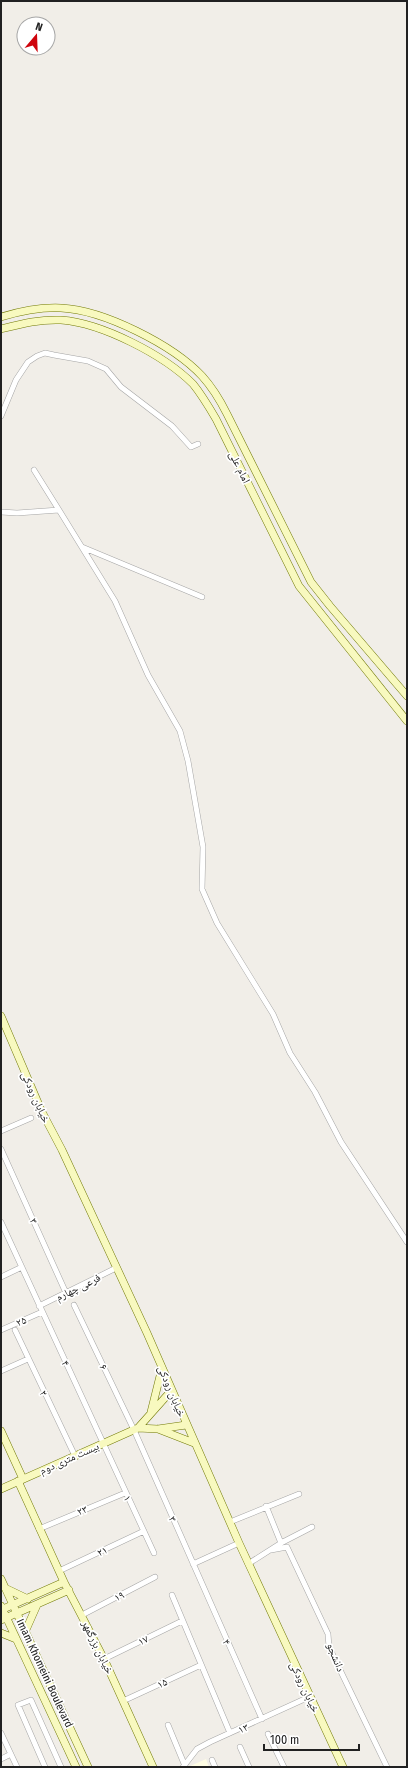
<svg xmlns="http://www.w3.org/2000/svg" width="408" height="1768" font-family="'Fira Sans Condensed','Noto Naskh Arabic',sans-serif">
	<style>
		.education { fill: #fffde4 }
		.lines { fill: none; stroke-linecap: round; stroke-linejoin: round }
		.minor-casing { stroke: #a5a5a5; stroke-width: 6 }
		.secondary-casing { stroke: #727a07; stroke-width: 8 }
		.minor { stroke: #fff; stroke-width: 5 }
		.secondary { stroke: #f8f9bf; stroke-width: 7 }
		.labels { text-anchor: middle; stroke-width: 3.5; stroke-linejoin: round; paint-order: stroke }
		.street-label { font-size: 11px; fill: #212121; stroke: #fff }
	</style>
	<rect width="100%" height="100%" fill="#f1eee8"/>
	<!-- education -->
	<path class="education" d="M206,1759L209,1767H188Z"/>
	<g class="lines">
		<!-- minor casing -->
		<g class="minor-casing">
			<path id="minor" d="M1,416L16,380L28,362L37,356L45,353L54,355L88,361L106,369L121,387L172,426L191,447L198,444
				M59,510L115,601L148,675L180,731L188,761L203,847L202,889L217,923L273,1014L290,1053L315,1092L341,1142L407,1242
				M1,512L17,513L59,510L34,470
				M82,547L202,597
				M1,1131L31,1118
				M1,1149L66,1293
				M1,1222L154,1553
				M1,1277L22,1267
				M74,1305L134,1430L262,1719
				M39,1306L116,1268
				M1,1330L42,1312
				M15,1330L75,1456
				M1,1371L28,1359
				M266,1506L281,1543
				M230,1522L299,1494
				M39,1529L125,1493
				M271,1550L287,1547L328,1634L329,1647L387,1767
				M193,1564L239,1543
				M248,1564L281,1543L312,1527
				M59,1571L144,1531
				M172,1595L230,1733
				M82,1615L155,1577
				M104,1659L182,1621
				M123,1701L201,1665
				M168,1725L185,1766
				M1,1733L17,1767
				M268,1734L284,1767
				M240,1747L249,1767
				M1,1759L11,1754
				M212,1760L215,1767
				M45,1767L18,1705L31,1700L61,1767
				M183,1767L197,1749L210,1742L309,1697"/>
		</g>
		<!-- secondary casing -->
		<g class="secondary-casing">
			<path id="secondary" d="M1,317C21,311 40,307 61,308C104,310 173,345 202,376C212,387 220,400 227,414L311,582L330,606L407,696
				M1,329C21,324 40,319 61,320C102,323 164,355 193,384C202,395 209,407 216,419L299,586L407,721
				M1,1016L42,1112L62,1150L147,1333L239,1543L343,1767
				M151,1412L162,1368
				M138,1428L171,1391
				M158,1429L194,1443
				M1,1431L23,1479
				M18,1481L64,1582L104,1659L153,1767
				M1,1489L138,1428L158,1429L186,1425
				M1,1579L88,1767
				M5,1588L28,1599
				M1,1606L76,1767
				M1,1610L64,1582
				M1,1620L69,1590
				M25,1632L37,1605
				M1,1633L16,1639"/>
		</g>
		<!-- minor -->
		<use href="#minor" class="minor"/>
		<!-- secondary -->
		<use href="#secondary" class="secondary"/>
	</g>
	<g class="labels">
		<!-- street labels -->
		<g class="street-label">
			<text transform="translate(240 467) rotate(64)" y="4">امام علی</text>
			<text transform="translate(36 1097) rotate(66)" y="4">خیابان رودکی</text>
			<text transform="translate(34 1221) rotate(66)" y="4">۳</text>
			<text transform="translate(78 1287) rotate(-26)" y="4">فرعی چهارم</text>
			<text transform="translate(21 1321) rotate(-24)" y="4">۲۵</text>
			<text transform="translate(66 1363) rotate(65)" y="4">۴</text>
			<text transform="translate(104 1367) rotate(64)" y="4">۶</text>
			<text transform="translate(172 1391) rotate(67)" y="4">خیابان رودکی</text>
			<text transform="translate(44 1393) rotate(64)" y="4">۲</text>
			<text transform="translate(69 1458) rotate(-24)" y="4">بیست متری دوم</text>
			<text transform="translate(128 1498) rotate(64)" y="4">۱</text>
			<text transform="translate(82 1510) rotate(-24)" y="4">۲۳</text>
			<text transform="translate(173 1519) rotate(66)" y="4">۳</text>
			<text transform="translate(102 1551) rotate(-25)" y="4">۲۱</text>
			<text transform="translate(119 1596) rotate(-27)" y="4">۱۹</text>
			<text transform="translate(143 1640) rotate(-26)" y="4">۱۷</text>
			<text transform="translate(227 1642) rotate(66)" y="4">۴</text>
			<text transform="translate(98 1647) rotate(64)" y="4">خیابان بزرگمهر</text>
			<text transform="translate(336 1657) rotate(68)" y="4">دانشجو</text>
			<text transform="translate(45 1673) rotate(65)" y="4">Imam Khomeini Boulevard</text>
			<text transform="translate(162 1683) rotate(-25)" y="4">۱۵</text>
			<text transform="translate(305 1687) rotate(65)" y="4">خیابان رودکی</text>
			<text transform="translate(243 1728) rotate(-24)" y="4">۱۳</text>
		</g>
	</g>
	<!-- border -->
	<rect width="408" height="1768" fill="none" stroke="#212121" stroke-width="4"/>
	<!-- north arrow -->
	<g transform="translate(36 36) rotate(19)"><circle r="19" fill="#ffffff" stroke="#a6a6a6"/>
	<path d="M0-3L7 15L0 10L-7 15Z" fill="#cf040c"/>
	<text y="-6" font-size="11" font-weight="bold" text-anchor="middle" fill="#212121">N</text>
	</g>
	<!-- scale -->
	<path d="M264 1744v6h95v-6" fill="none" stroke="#212121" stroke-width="2"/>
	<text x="270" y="1744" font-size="12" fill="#212121" stroke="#ffffff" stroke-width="3" paint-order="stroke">100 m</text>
</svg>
